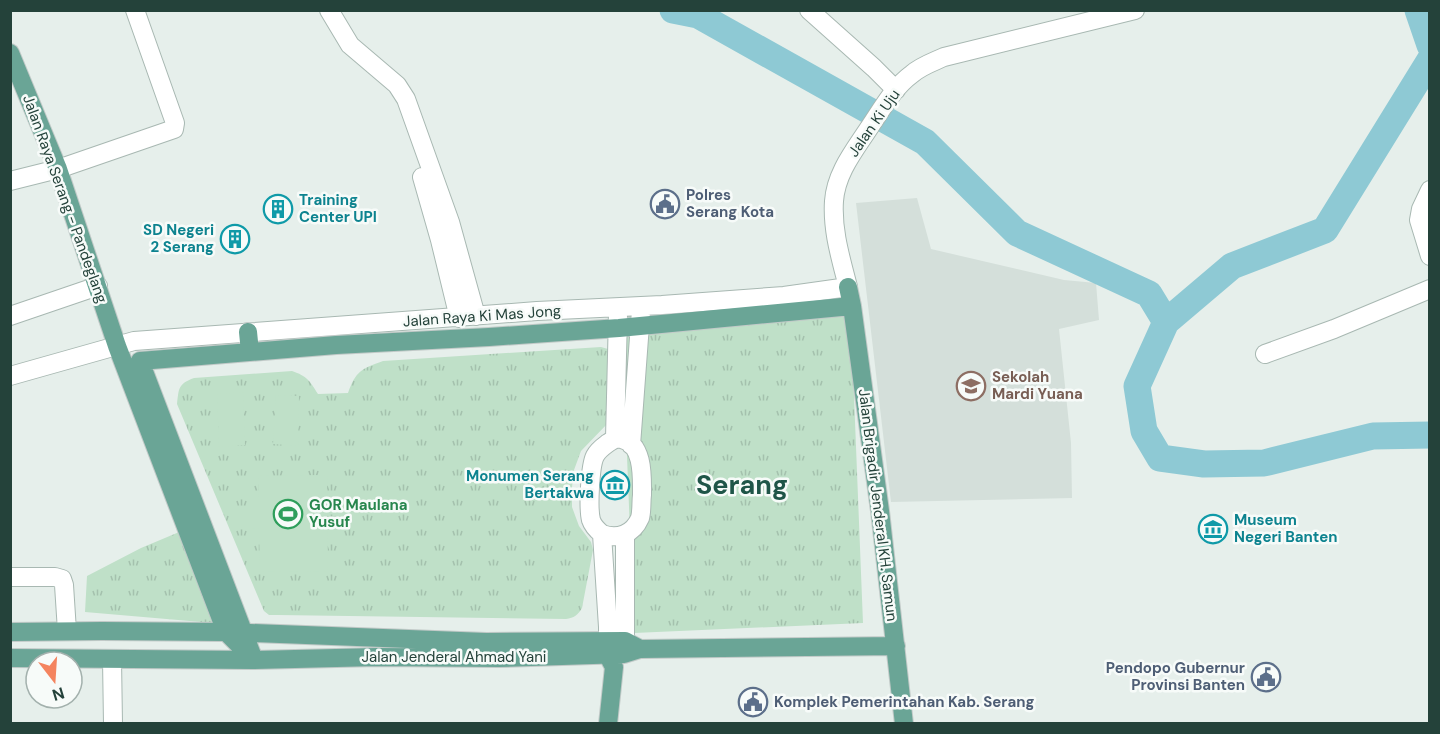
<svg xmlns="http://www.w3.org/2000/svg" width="1440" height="734" font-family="'DM Sans',sans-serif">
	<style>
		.built { fill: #d4dfda }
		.park { fill: url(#park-tufts) }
		.pitch { fill: #bfe0c8 }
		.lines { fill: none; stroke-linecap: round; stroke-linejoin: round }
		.river { stroke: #8ec9d4; stroke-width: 27 }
		.minor-casing { stroke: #a8b8b2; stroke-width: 20 }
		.major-casing { stroke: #c2cac8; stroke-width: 20 }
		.minor { stroke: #fff; stroke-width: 18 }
		.major { stroke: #6aa596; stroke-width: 18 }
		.labels { text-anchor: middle; stroke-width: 5; stroke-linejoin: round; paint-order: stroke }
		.street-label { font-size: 15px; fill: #24423a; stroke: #f7fbf9 }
		.service-label { font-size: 15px; font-weight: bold; fill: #4e5e75; stroke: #f7fbf9; text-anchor: start }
		.culture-label { font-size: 15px; font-weight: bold; fill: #0d838f; stroke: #f7fbf9; text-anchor: start }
		.education-label { font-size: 15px; font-weight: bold; fill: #785e54; stroke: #f7fbf9; text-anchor: start }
		.leisure-label { font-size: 15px; font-weight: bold; fill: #27864d; stroke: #f7fbf9; text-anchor: start }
		.town-label { font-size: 27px; font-weight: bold; fill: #1f5548; stroke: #f7fbf9 }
	</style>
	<defs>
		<pattern id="park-tufts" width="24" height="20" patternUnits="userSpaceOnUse" patternTransform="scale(1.5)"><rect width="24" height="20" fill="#bfe0c8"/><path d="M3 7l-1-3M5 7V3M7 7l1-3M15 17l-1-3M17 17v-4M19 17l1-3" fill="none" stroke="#a4c1ad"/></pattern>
	</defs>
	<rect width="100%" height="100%" fill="#e6efeb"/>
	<!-- built -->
	<path class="built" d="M917,198L931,249L1064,280L1096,283L1099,320L1059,329L1071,443L1072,498L891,502L856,203Z"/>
	<!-- park -->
	<path class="park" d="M850,295L863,623L634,633L621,305Z
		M601,347L608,349L613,355L609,422L581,451L574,470L572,487V507L579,526L591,542L593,550L582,608C578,615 574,618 566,619L277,615H269L264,611L177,404C179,388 178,384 194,378L292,371C307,376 310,381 318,394L348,393C356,371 361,369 383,361Z
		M184,530L213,623L85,612L87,576L141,548Z"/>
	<!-- pitch -->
	<path class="pitch" d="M243,392L245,445L219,447L217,394Z
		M276,395L299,396L298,446L273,444Z
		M327,475L328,571L260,572L259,529L248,528V499H259L258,476Z"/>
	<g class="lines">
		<!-- river -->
		<path class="river" d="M673,10L698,15L925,142L1017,233L1149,294L1166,322L1137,386L1144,431L1160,458L1204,464L1264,463L1373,436L1430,435
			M1418,10L1430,45
			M1166,322L1232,266L1325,230L1430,60"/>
		<!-- minor casing -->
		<g class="minor-casing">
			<path id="minor" d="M329,10L350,45L397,85L406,99L450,222L476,316
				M809,10L874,68L896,90
				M422,177L440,240L459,318
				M10,181L58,169L174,129L175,123L135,10
				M1430,190L1421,209L1419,220L1430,256
				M10,316L98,286
				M1265,354L1334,329L1430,289
				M10,376L134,341L537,311L662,305L784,296L848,287C841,259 832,231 834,201C836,173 854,151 869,128C882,109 893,88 912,74C921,66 933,62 944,57L1135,10
				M615,438L618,314
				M631,445L641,311
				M602,534C618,540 633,534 640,518C642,511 641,502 642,495C642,478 644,443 621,439C615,438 613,440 608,443C604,446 598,450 595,456C590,466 588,508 591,520C593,526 597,530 602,534L608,627V640
				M10,577H55L62,579L64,585L67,631
				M625,641V535
				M112,659L113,724"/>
		</g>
		<!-- major casing -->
		<g class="major-casing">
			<path id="major" d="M10,53L58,169L117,346L226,632L250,656
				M848,287L852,306L880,511L904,724
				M248,332L250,352
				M10,632L102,631L226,632L486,642L625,641L640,649
				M10,658L254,660L377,657L499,658L624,654L640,649L896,646
				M254,660L140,361L336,345L489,337L619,328L852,306
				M608,724L614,667L607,654L608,643"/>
		</g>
		<!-- minor -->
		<use href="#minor" class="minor"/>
		<!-- major -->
		<use href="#major" class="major"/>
	</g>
	<!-- icons -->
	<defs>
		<g id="civic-ring" transform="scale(1.5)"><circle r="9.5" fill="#f7fbf9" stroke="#5c6f8a" stroke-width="1.5"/><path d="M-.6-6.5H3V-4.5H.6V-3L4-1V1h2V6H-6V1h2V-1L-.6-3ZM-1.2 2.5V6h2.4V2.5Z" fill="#5c6f8a"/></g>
		<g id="building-ring" transform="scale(1.5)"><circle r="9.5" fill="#f7fbf9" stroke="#0f9aa8" stroke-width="1.5"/><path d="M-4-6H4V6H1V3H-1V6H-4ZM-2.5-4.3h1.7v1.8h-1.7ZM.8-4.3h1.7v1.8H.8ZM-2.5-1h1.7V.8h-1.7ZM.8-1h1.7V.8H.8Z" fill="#0f9aa8"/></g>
		<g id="school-ring" transform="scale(1.5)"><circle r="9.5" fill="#f7fbf9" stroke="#8d6e63" stroke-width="1.5"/><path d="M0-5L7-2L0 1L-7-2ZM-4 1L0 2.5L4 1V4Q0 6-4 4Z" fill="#8d6e63"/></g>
		<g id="museum-ring" transform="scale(1.5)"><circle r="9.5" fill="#f7fbf9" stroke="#0f9aa8" stroke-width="1.5"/><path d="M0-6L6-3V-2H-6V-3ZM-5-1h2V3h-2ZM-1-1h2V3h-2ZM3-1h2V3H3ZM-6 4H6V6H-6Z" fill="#0f9aa8"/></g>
		<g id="stadium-ring" transform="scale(1.5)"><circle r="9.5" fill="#f7fbf9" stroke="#2e9e5b" stroke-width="1.5"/><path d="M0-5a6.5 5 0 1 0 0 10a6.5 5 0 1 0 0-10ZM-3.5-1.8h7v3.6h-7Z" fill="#2e9e5b"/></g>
	</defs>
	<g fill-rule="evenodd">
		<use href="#civic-ring" x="665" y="204"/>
		<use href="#building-ring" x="278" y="209"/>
		<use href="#building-ring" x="235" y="239"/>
		<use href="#school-ring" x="971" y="386"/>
		<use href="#museum-ring" x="615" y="485"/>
		<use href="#stadium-ring" x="288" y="514"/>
		<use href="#museum-ring" x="1213" y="529"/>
		<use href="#civic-ring" x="1266" y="677"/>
		<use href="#civic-ring" x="753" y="702"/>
	</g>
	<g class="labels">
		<!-- street labels -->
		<g class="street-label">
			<text transform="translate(874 123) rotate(-55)" y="5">Jalan Ki Uju</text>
			<text transform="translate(65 199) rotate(70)" y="5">Jalan Raya Serang - Pandeglang</text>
			<text transform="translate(482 316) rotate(-4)" y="5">Jalan Raya Ki Mas Jong</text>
			<text transform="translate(878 505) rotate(83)" y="5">Jalan Brigadir Jenderal KH. Samun</text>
			<text x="454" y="662">Jalan Jenderal Ahmad Yani</text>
		</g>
		<!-- service labels -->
		<g class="service-label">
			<text x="686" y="200">Polres<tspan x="686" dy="17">Serang Kota</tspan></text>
			<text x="1245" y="673" text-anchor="end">Pendopo Gubernur<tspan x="1245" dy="17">Provinsi Banten</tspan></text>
			<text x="774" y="707">Komplek Pemerintahan Kab. Serang</text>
		</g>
		<!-- culture labels -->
		<g class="culture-label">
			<text x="299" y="205">Training<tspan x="299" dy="17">Center UPI</tspan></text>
			<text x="214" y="235" text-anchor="end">SD Negeri<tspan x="214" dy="17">2 Serang</tspan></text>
			<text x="594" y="481" text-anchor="end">Monumen Serang<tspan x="594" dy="17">Bertakwa</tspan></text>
			<text x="1234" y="525">Museum<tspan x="1234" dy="17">Negeri Banten</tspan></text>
		</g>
		<!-- education labels -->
		<g class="education-label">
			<text x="992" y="382">Sekolah<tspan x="992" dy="17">Mardi Yuana</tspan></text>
		</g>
		<!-- leisure labels -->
		<g class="leisure-label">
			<text x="309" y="510">GOR Maulana<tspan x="309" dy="17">Yusuf</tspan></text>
		</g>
		<!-- town labels -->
		<g class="town-label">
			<text x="742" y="494">Serang</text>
		</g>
	</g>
	<!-- border -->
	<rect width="1440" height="734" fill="none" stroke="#24423a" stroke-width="24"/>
	<!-- north arrow -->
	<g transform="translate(54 680) rotate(163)"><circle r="28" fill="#f7fbf9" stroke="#a3b1ad" stroke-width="1.5"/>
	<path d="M0-4.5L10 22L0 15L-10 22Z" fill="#f4845f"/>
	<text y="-9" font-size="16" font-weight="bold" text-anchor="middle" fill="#24423a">N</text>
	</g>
</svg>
